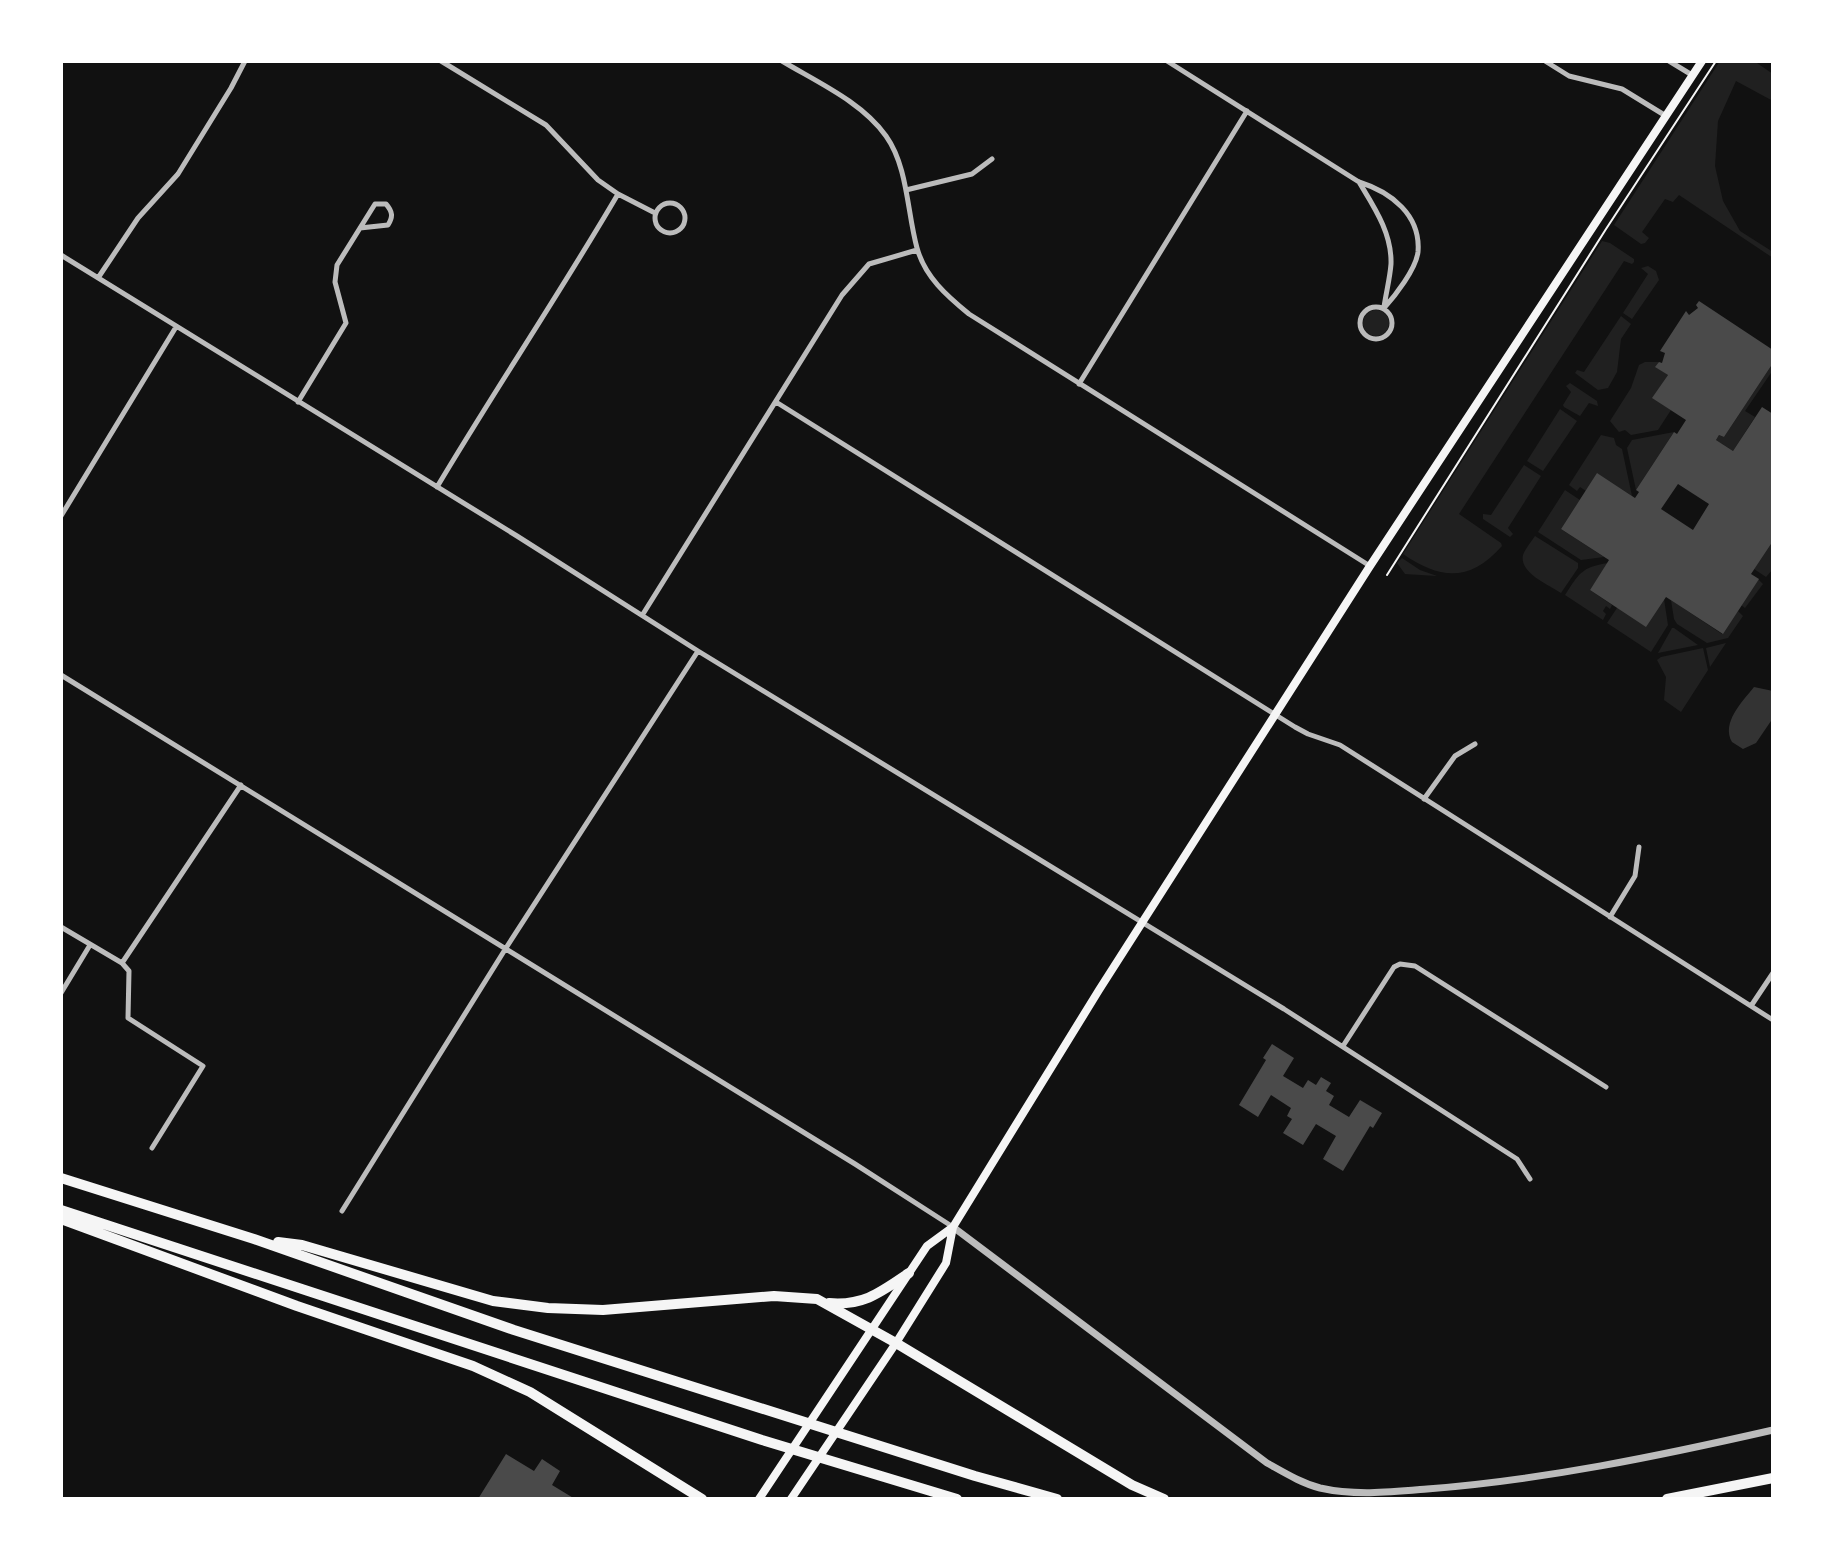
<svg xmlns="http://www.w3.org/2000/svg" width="1834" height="1560" font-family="Manrope,sans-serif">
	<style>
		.green { fill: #202020 }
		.water { fill: #333 }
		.building { fill: #4a4a4a; fill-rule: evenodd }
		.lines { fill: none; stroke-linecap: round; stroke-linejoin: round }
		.path { stroke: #f5f5f5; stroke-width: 2 }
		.minor { stroke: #bcbcbc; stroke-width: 5 }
		.tertiary { stroke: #bcbcbc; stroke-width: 7 }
		.secondary { stroke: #f5f5f5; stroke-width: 8 }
		.motorway { stroke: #f5f5f5; stroke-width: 10 }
	</style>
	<rect width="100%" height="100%" fill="#111"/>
	<!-- green -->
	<path class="green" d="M1720,61H1754L1773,74V101L1736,81L1718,121L1715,166L1723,201L1740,231L1773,252V258L1679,195L1673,202L1665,199L1642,232L1649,238L1645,243L1641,244L1614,225Z
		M1602,241L1610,243L1634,259V262L1632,264L1624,261L1459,514L1501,543L1502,546C1470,582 1441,580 1403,554Z
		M1648,266L1656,271L1659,280L1632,319L1623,313L1648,274L1641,268Z
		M1363 323a13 13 0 1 1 26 0a13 13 0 1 1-26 0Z
		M1621,316L1631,324L1621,339L1617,372L1608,388L1598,390L1575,373L1577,370L1584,372Z
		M1645,362H1659L1656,367L1668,375L1653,398L1671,410L1658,430L1631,435L1625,430L1619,432L1610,421L1631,388L1639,365Z
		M1773,363V370L1745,411L1755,417L1733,451L1716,440L1719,435L1724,437Z
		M1570,383L1597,401L1598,406L1589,403L1580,416L1564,407L1563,405L1571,392L1566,386Z
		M1560,409L1577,421L1543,471L1527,461Z
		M1674,432L1636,490L1627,448L1632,440Z
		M1601,435L1614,438L1616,445L1622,449L1632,496L1598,474L1586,491L1580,487L1577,491L1569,485Z
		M1524,465L1541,476L1508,528L1513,534L1510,537L1483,519V514L1491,515Z
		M1565,490L1580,500L1561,529L1604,557L1581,560L1538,532Z
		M1535,536L1578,563V568L1561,593C1549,585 1519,573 1523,555C1525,549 1531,542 1535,536Z
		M1771,544L1773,545V569L1766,577L1754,569Z
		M1402,558L1420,570L1437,576L1405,574L1397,563Z
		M1608,563L1590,590L1612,605L1610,609L1606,606L1603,611L1606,614L1603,620L1565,595C1579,574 1581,567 1608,563Z
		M1758,579L1763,584L1745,608L1741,605Z
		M1664,599L1668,625L1651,652L1607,623L1617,608Z
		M1671,600L1722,634L1738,611L1743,616L1728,638L1707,643L1677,624L1674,619Z
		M1672,628H1674L1698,645L1658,653Z
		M1726,643L1710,667L1706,648Z
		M1703,648L1708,670L1681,712L1664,700L1666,677L1657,660L1661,657Z"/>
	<!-- water -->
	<path class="water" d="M1754,687L1773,691V718L1756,743L1743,749L1732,742C1721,723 1742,702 1754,687Z"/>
	<!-- building -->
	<path class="building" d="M1699,301L1773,350V363L1724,437L1719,435L1716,440L1733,451L1762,407L1773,414V545L1771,544L1751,574L1759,579L1723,634L1666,597L1646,627L1590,590L1609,560L1561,529L1597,473L1635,498L1639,492L1636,490L1674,432L1677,434L1686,420L1652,398L1668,375L1655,367L1659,362L1662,363L1665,353L1660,351L1686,311L1689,315L1698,308L1696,305ZM1678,484L1709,504L1693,530L1661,509Z
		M1272,1044L1294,1058L1283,1076L1303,1088L1308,1080L1316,1085L1321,1077L1331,1083L1326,1091L1334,1096L1329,1105L1349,1117L1360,1100L1382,1113L1373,1128L1370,1126L1343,1171L1323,1159L1336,1136L1316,1124L1303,1145L1283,1133L1292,1119L1287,1116L1291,1108L1271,1095L1258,1117L1239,1105L1266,1060L1263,1058Z
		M506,1454L534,1471L542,1459L560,1471L552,1485L575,1499H478Z"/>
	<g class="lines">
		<!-- path -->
		<path class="path" d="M1387,575L1606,229L1716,61"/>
		<!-- minor -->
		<path class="minor" d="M441,61L546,125L598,180L618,194L655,213
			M782,61C817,82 862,102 886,136C908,167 907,212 917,248C925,277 947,296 969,314L1370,566
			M1167,61L1359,182C1391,192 1421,215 1418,252C1416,269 1395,296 1384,308
			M1545,61L1569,76L1622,89L1666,116
			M1669,61L1692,75
			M1359,182C1374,207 1392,233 1391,264C1390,278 1386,293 1384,307
			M906,190L972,174L992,159
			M655 218a15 15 0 1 1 30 0a15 15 0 1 1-30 0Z
			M61,255L517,536L698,651L1284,1009L1517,1159L1530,1179
			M98,278L138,218L178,174L231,88L245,61
			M1360 323a16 16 0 1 1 32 0a16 16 0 1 1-32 0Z
			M1079,384L1247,111
			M298,402L346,323L335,282L337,265L370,212L375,204H386C393,212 393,217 388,225L360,228
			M776,402L1295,727L1308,734L1340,745L1773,1020
			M437,487C496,388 560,293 618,194
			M61,516L176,327
			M643,614L842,295L869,264L917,250
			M61,675L855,1164L953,1227
			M1424,799L1455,756L1475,744
			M1610,917L1635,876L1639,847
			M61,927L122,963L241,785
			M122,963L129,971L128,1018L203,1066L152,1148
			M61,993L90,945
			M1751,1006L1773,973
			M1343,1046L1394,967L1400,964L1415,966L1606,1087
			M342,1211L506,948L698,651"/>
		<!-- tertiary -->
		<path class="tertiary" d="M953,1227L1267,1463C1285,1473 1301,1483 1320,1488C1355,1496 1392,1492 1427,1489C1543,1480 1659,1456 1773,1430"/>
		<!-- secondary -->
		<path class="secondary" d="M759,1499L927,1246L953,1227
			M791,1499L896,1343L946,1263L953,1227L1099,990L1370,566L1702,61"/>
		<!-- motorway -->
		<path class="motorway" d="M61,1178L254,1239L514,1330L975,1476L1057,1499
			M61,1210L762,1440L957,1499
			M61,1219L297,1306L473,1366L530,1392L702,1499
			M278,1242L302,1245L493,1301L548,1308L603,1310L774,1296L817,1299L896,1343L1132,1485L1164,1499
			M829,1303C864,1306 881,1292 909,1273
			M1667,1499L1773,1478"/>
	</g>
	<!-- border -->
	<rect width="1834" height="1560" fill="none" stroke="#ffffff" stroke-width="126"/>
</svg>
